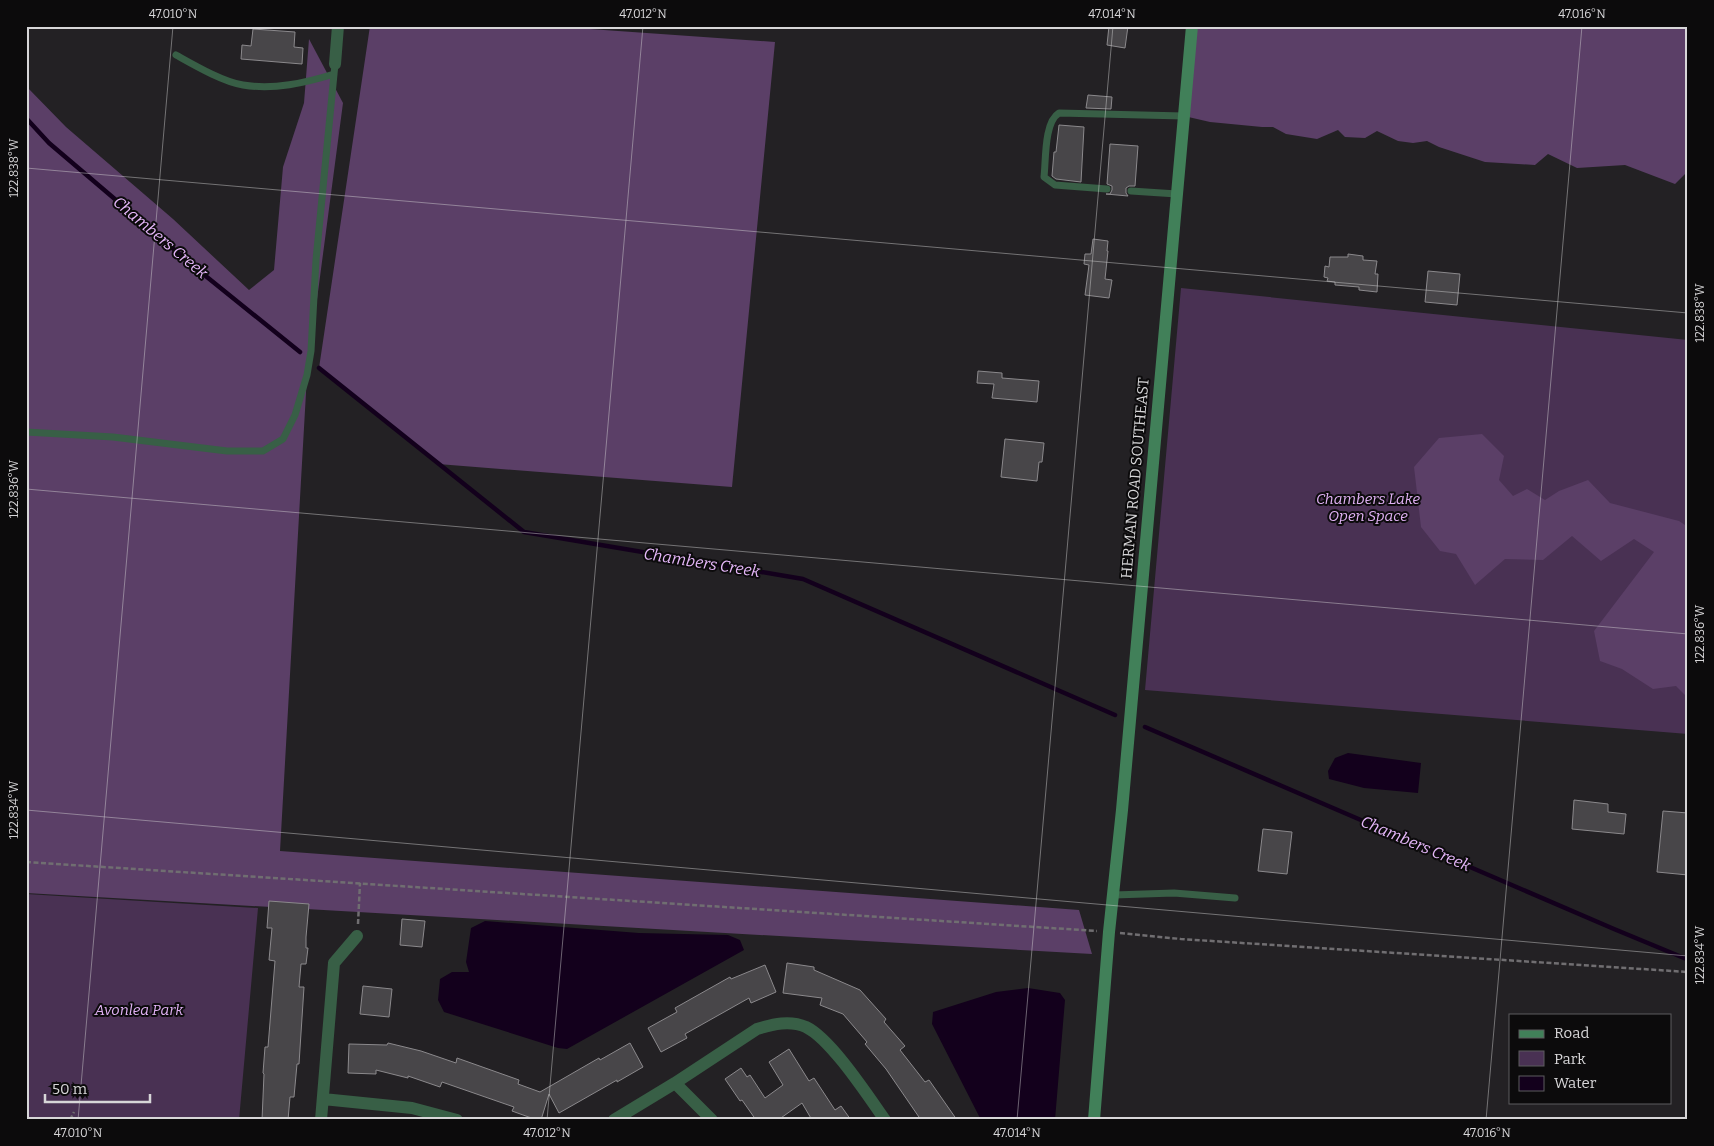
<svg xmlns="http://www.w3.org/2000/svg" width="1714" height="1146" font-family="Bitter,serif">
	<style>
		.green { fill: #493153 }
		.forest { fill: #5b3f67 }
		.water { fill: #13001c }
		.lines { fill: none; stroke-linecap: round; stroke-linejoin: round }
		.stream { stroke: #13001c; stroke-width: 4.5 }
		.building { fill: #484649; stroke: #8b898c }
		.path { stroke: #706e71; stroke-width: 2.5; stroke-dasharray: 5 2.5; stroke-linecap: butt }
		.lane { stroke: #385f46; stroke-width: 7 }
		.street { stroke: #385f46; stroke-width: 12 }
		.secondary { stroke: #418059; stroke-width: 12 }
		.ticks { fill: none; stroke: #d7d6d8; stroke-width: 1; stroke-opacity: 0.45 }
		.labels { text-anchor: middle; stroke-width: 4; stroke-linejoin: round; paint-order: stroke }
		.street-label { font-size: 15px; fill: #d7d6d8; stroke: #0c0b0c }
		.park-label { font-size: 15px; font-style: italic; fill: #e0b1f4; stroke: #0c0b0c }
		.water-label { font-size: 16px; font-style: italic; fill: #e6b7fa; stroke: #0c0b0c }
		.neatline { fill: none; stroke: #d7d6d8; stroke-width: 2 }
		.ticks-label { font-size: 12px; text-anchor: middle; fill: #d7d6d8 }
	</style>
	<rect width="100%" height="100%" fill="#232124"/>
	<!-- green -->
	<path class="green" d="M1181,288L1688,340V734L1145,690Z
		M26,894L258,908L239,1120H26Z"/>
	<!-- forest -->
	<path class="forest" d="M370,26H547L775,42L732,487L438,464L319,368Z
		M1191,26H1688V171L1675,184L1625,165L1577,168L1548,154L1535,165L1485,162L1439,147L1427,141L1413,143L1398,141L1377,131L1365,138L1345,137L1338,130L1317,139L1286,134L1273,127H1262L1210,122L1184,116Z
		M309,39L343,103L307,375L280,851L1079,910L1092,954L26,893V86L66,127L173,219L249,290L274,270L283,167L304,103Z
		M1482,434L1504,456L1499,480L1513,496L1527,489L1545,500L1559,491L1588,480L1610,503L1679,521L1688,527V698L1676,686L1653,689L1622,669L1600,661L1594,631L1654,552L1634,539L1601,561L1572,536L1543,560L1505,559L1475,585L1456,554L1440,551L1421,527L1414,467L1439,438Z"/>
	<!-- water -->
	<path class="water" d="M1348,753L1421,763L1418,793L1364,788L1329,779L1328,771L1335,758Z
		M485,921L639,933L728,935L740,940L744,950L567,1049L558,1048L444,1012L438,1000L440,979L452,972H469L466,962L471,928Z
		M1028,988L1060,993L1065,1000L1055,1120H981L932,1024L933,1012L996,992Z"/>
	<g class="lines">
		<!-- stream -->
		<path class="stream" d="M26,118L49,143L197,269L300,352
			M319,368L524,532L803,579L1115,715
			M1145,727L1614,929L1684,958L1688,959"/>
	</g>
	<!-- building -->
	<path class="building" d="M1109,26H1128L1125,48L1107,45Z
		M253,29L295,32L294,47L303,48L302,64L241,59L242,45L251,46Z
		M1088,95L1112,97L1111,109L1086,108Z
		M1059,125L1084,127L1081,182L1056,179L1052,176L1054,152H1056Z
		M1110,144L1138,146L1135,186H1129L1126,188V193L1128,196L1106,194H1110L1112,190V186L1107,184Z
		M1093,239L1108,241L1107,251H1108L1105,279L1112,280L1109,298L1085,295L1089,265L1084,264L1085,254H1091Z
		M1348,254L1363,256V260L1377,261L1375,274H1378L1377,292L1359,290V287L1335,285V282L1327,281L1328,278L1324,277L1325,266L1329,267L1330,257H1348Z
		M1428,271L1460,274L1457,305L1425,302Z
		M978,371L1002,373V378L1039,381L1037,402L992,398L994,384L977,383Z
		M1005,439L1044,443L1042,462H1039L1037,481L1001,477Z
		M1574,800L1608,804V812L1626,814L1624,834L1572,829Z
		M1663,811L1688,813V875L1657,872Z
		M1263,829L1292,832L1287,874L1258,871Z
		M269,901L309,904L306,937V948H308L306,964H301L299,987H304L299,1064H297L294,1097H290L288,1120H262L264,1074L263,1073L265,1047H268L275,961L269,960L272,928H267Z
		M402,919L425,921L422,947L400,945Z
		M787,963L814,967V970L860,990L886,1019L884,1022L905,1046L900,1050L925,1082L929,1080L957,1120H921L886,1069L865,1044L867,1042L843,1014L820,1005L822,998L783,993Z
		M765,965L776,992L751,1003L749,998L685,1034L687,1038L661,1052L648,1028L677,1012L675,1008L730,977L731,979Z
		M363,986L392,989L389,1017L360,1014Z
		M388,1043L421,1051L456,1063L457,1058L519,1080L518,1084L540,1092L599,1058L600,1060L630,1043L643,1067L617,1082V1080L559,1113L549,1094L541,1120H537L512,1111L514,1107L442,1082L440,1087L408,1076V1078L376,1070V1074L348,1073L349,1044L387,1045Z
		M789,1049L809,1081L814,1078L835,1110L841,1106L851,1120H812L802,1103L778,1120H756L742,1100L740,1101L725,1079L741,1068L747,1077L750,1075L765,1098L783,1085L769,1062Z"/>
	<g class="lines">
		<!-- path -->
		<path class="path" d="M26,862L1097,931
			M358,924L360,883
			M1120,933L1181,939L1688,972
			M70,1120L74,1112"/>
		<!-- lane -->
		<path class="lane" d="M176,55C194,65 223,82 243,85C274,90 305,83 334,74
			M1107,189L1055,185L1044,177C1046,160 1044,122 1059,113L1184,116
			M1131,191L1177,194
			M26,432L113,437L227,451H263L283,439L295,415L307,375L311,351L316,260L335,64
			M1114,895L1174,893L1235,898"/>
		<!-- street -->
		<path class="street" d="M335,64L338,26
			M675,1083L712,1120
			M323,1099L412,1108L457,1120
			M321,1120L334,963L357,936
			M614,1120L675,1083L757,1029C773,1024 790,1020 806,1027C831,1039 868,1096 885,1120"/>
		<!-- secondary -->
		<path class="secondary" d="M1094,1120L1109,932L1122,810L1192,26"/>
	</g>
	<!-- ticks -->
	<path class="ticks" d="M26,168L1688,313M26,489L1688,634M26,810L1688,956M78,1120L173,26M547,1120L643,26M1017,1120L1113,26M1486,1120L1582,26"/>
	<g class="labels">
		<!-- street labels -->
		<g class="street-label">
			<text transform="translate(1135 478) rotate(-85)" y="5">HERMAN ROAD SOUTHEAST</text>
		</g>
		<!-- park labels -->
		<g class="park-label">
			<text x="1368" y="504">Chambers Lake<tspan x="1368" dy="17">Open Space</tspan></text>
			<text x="139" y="1015">Avonlea Park</text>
		</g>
		<!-- water labels -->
		<g class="water-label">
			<text transform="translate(161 237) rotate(40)" y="6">Chambers Creek</text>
			<text transform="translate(702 562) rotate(9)" y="6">Chambers Creek</text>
			<text transform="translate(1416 843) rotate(23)" y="6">Chambers Creek</text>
		</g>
	</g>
	<!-- border -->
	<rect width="1714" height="1146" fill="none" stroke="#0c0b0c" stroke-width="55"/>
	<!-- legend -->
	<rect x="1509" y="1014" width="162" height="90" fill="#0c0b0c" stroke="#5d5c5e"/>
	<rect x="1519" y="1030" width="25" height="8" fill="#418059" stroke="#5d5c5e"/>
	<text x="1554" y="1038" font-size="15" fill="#d7d6d8">Road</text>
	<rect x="1519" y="1051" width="25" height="15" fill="#493153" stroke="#5d5c5e"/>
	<text x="1554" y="1064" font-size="15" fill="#d7d6d8">Park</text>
	<rect x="1519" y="1076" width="25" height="15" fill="#13001c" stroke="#5d5c5e"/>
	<text x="1554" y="1088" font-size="15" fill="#d7d6d8">Water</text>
	<!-- scale -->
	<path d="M45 1094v8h105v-8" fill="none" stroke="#d7d6d8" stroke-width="2.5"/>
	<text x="52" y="1094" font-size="15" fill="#d7d6d8" stroke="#0c0b0c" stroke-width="4" paint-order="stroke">50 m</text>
	<rect x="28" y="28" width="1658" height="1090" class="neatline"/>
	<g class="ticks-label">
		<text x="173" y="18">47.010°N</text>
		<text x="643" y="18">47.012°N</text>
		<text x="1112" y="18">47.014°N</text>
		<text x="1582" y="18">47.016°N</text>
		<text transform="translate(14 168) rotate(-90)" y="4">122.838°W</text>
		<text transform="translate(1700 313) rotate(-90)" y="4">122.838°W</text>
		<text transform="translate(14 489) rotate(-90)" y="4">122.836°W</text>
		<text transform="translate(1700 634) rotate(-90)" y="4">122.836°W</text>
		<text transform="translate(14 810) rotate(-90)" y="4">122.834°W</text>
		<text transform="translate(1700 955) rotate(-90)" y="4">122.834°W</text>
		<text x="78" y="1137">47.010°N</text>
		<text x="547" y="1137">47.012°N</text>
		<text x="1017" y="1137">47.014°N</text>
		<text x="1487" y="1137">47.016°N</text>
	</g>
</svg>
